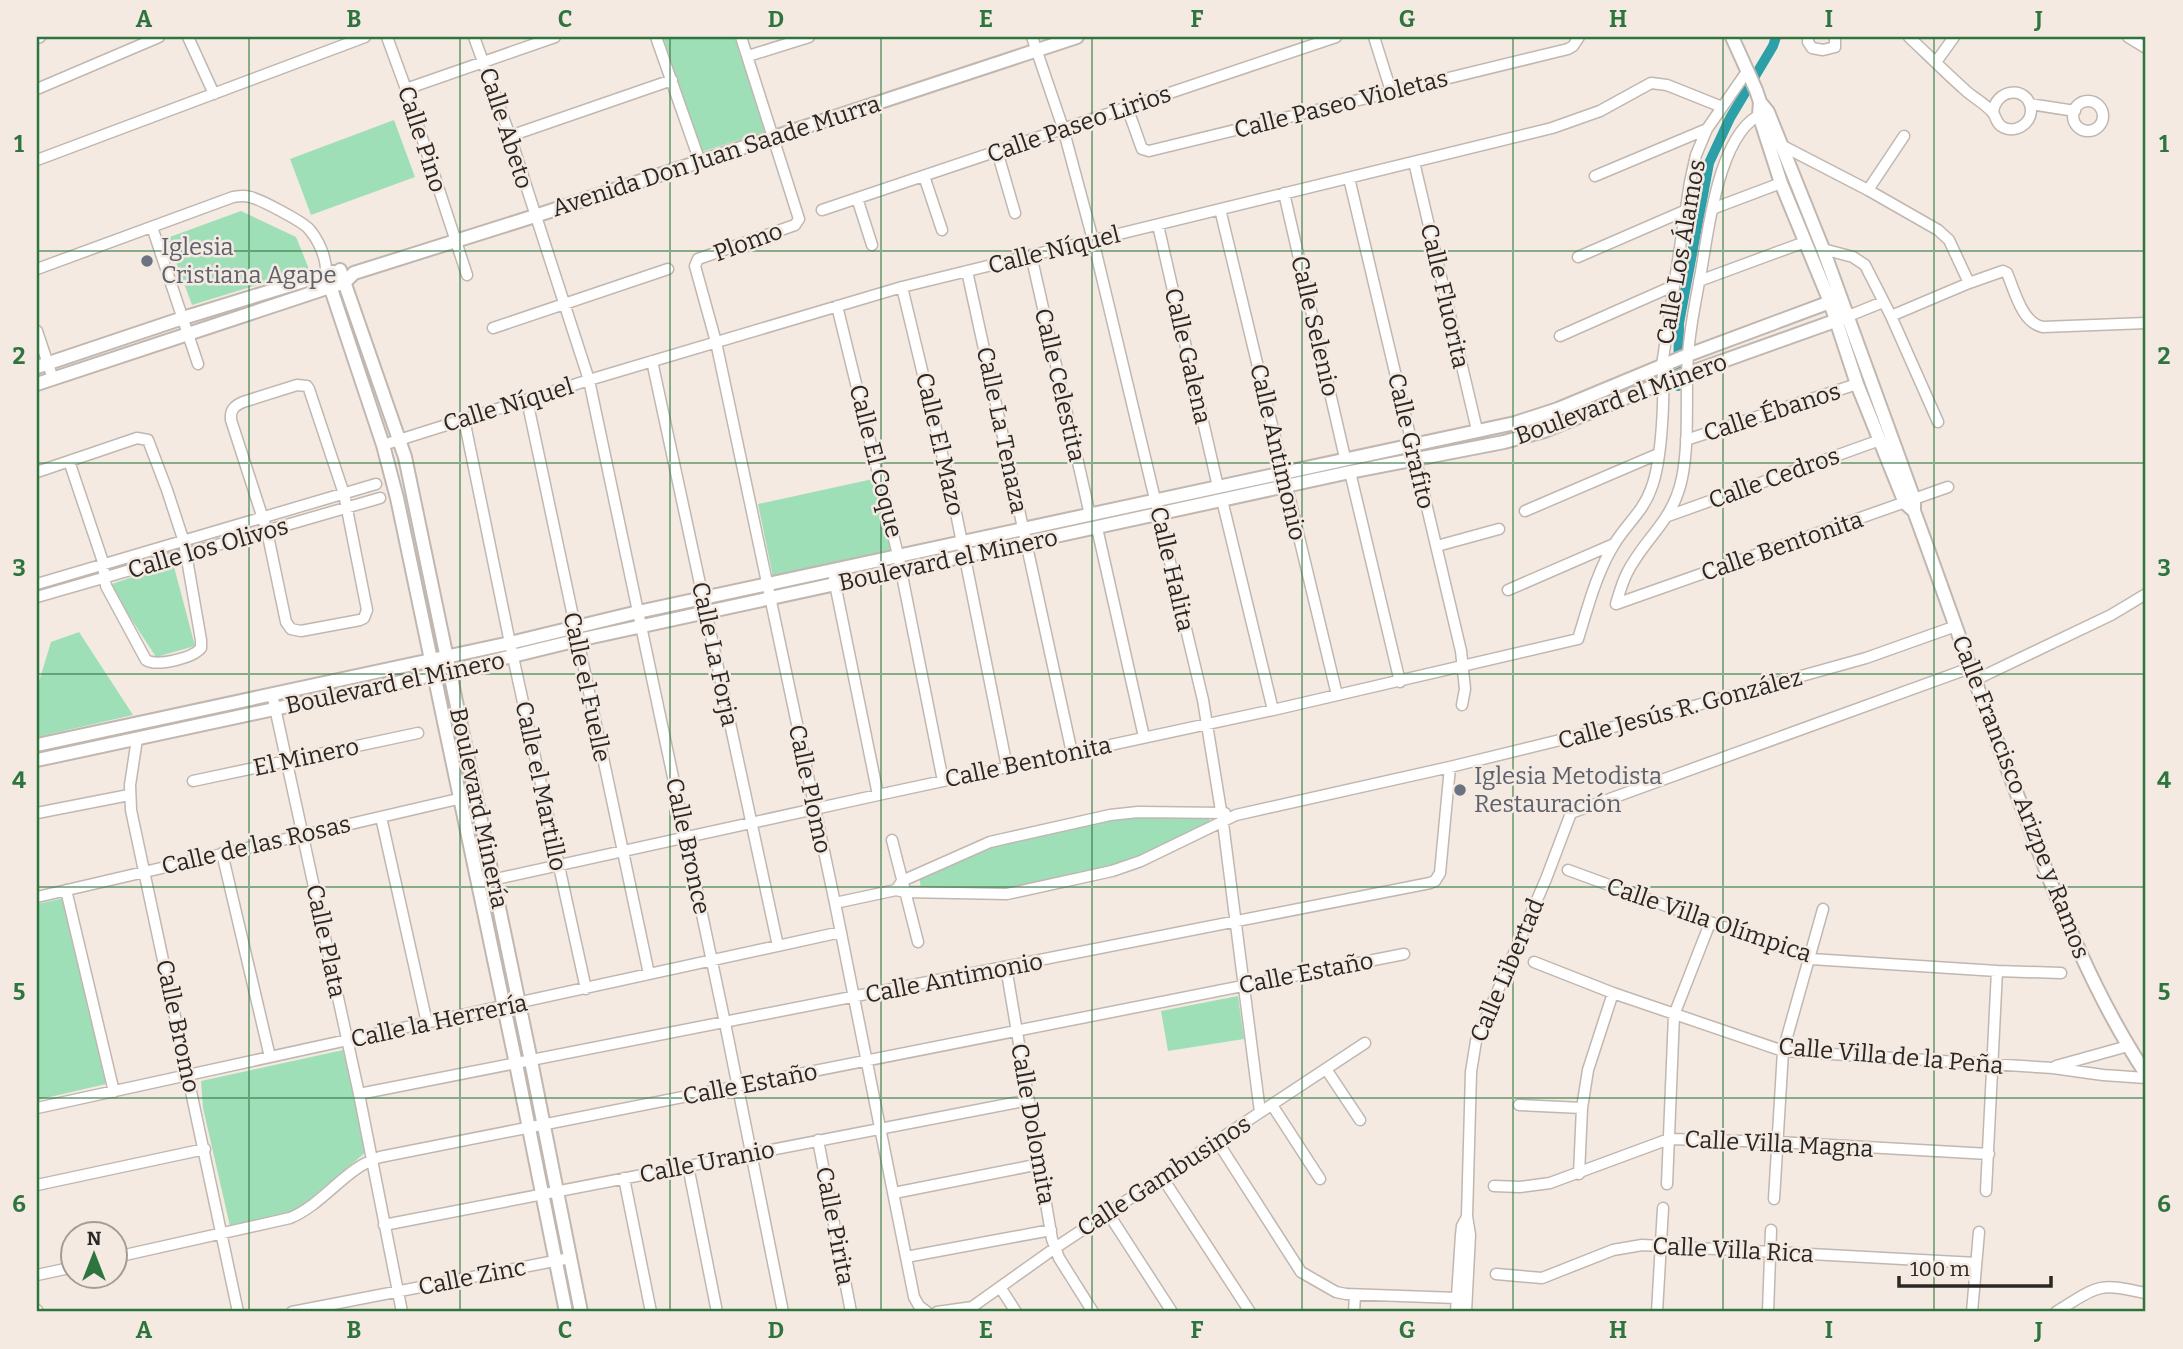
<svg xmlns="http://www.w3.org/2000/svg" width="2183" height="1349" font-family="Bitter,serif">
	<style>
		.green { fill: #9fdfb8 }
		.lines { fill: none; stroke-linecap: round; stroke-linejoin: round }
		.canal { stroke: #2c9fa8; stroke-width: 10 }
		.minor-casing { stroke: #c0b7b0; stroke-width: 13 }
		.tertiary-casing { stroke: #c0b7b0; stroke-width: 16 }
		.minor { stroke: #fff; stroke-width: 10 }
		.tertiary { stroke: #fff; stroke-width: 12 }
		.grid { fill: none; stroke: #2e743f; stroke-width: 2; stroke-opacity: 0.55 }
		.worship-dot { fill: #6b7280; stroke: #f4eae2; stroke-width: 2.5 }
		.labels { text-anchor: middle; stroke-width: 5; stroke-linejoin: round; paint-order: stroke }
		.street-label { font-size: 24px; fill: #2b2724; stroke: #f4eae2 }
		.worship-label { font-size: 24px; fill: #5b616d; stroke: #f4eae2; text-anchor: start }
		.neatline { fill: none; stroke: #2e743f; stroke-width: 2.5 }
		.grid-label { font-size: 23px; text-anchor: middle; font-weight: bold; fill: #2e743f }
	</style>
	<rect width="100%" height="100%" fill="#f4eae2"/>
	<!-- green -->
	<path class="green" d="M663,37H735L767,131L701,152Z
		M394,120L415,177L311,215L290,159Z
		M241,211L296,237L309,269L192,305L167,238Z
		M873,479L892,551L773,577L758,504Z
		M173,563L195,646L156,657L109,585Z
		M79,632L133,715L37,737V688L51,642Z
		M1125,814H1205L1212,823L1128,863L1000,891L921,888L919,877L982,848Z
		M64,898L106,1084L37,1100V904Z
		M1238,996L1244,1039L1168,1051L1161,1011Z
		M343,1050L366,1152L297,1210L230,1226L203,1108L201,1081Z"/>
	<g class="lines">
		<!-- canal -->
		<path class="canal" d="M1678,386L1679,323L1709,163L1730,118L1773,46L1776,37"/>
		<!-- minor casing -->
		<g class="minor-casing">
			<path id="minor" d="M188,37L214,94
				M387,37L406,89L467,275
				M474,37L510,136L589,380L725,1023L783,1312
				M656,37L700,162
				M741,37L799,219L795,225L698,259L695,266L716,342L835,903L914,1297L919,1306L927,1312
				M1032,37L1063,128L1093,240L1203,700L1223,823L1260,1112
				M1374,37L1391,91
				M1808,37V42L1812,48L1823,50L1835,47V37
				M1909,37C1927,54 1945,72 1964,89C1972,97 1985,103 1993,113C1996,117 1996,122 2001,126C2014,135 2032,124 2031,109C2028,85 1995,88 1993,113
				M2128,37L2146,48
				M37,38L40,37
				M748,56L809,37
				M1936,62L1954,37
				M37,89L159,37
				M406,89L555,37
				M2073 116a15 15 0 1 1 30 0a15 15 0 1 1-30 0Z
				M2030,104L2075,111
				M1127,107L1142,149L1149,151L1568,49L1573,46L1579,37
				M510,136L672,80
				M1781,145L1868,190L1938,230L1949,240L1969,283
				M997,151L1015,213
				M37,160L365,37
				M1414,162L1477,430
				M924,176L942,230
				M1595,176L1707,129
				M1349,178L1461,651L1465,689L1462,705
				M1868,190L1904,136
				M1284,193L1345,458
				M857,198L872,245
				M1220,209L1337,695
				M1712,209L1781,183
				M822,210L1336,37
				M1158,225L1218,487
				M152,227L198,364
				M1823,249L1853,257L1865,265L1891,316L1938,422
				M1031,255L1090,515
				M1578,257L1684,211
				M37,269L233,197C239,196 244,195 250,197C260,199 301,221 308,228C319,240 327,259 326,274
				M967,271L1072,753
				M1699,281L1805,242
				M902,287L955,508L1007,767
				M837,306L898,555L943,781
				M1891,316L1969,283L2003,271L2007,273C2015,292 2022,323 2043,327L2146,323
				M1846,317L1883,302
				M493,328L668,269
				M37,331L53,379
				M1560,336L1673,286
				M652,361L778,946
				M297,385L307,386L309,389L344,494L367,610L364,618L360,620L301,631L291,629L286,622L267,531L231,420C230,410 234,406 243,402Z
				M527,400L649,974
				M464,419L510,643L586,989
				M1686,440L1857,384
				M383,445L589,380L902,287L1552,128L1600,111L1651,83L1667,85L1722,107
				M37,472L137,438L148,440L167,490L184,542L201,640V648C193,658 157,667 146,660L106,586L102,559L69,461
				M1350,472L1400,682
				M1222,500L1273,710
				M1525,511L1658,454
				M1668,516L1880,440
				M1097,528L1144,737
				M1437,546L1499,529
				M834,579L878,795
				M37,584L376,484
				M1508,590L1614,544
				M37,597L380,498
				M1616,604C1619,594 1622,583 1627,573C1645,537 1673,522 1682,478C1690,438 1685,395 1688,355C1690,325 1697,295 1702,266C1709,225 1720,129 1764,113
				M1616,604L1948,487
				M1975,680L2111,615L2146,594
				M272,694L359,1094L402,1312
				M137,739L130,785L131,810L238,1312
				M193,781L418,733
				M37,813L129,795
				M381,817L427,1023
				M892,840L918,942
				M222,853L270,1057
				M1568,870L1811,959L1997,971L2061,973
				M478,883L878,795L1273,710L1578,639C1588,607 1597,571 1615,543C1626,525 1644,510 1651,489C1662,462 1665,395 1662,365L1690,182L1696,155L1707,129L1748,70
				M66,890L114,1092
				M896,890L902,881L990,842L1110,815L1138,812L1225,813
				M37,897L475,795
				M835,903L896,890L905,892L1007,894L1112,871L1141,861L1236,815L1450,767L1658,716L1866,658L1956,626
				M1534,962L1613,993L1783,1051L2053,1068L2103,1075L2146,1078
				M1006,967L1052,1239L1059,1258L1093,1312
				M2056,1066L2128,1046
				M1326,1069L1360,1120
				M359,1094L1430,883L1435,881L1440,873L1450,767
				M1272,1105L1320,1179
				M1519,1105L1582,1108
				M37,1108L841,932
				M818,1140L851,1312
				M1217,1141L1301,1272L1336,1292L1346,1294L1457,1298
				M688,1166L717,1312
				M1579,1174L1582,1108L1588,1070L1613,993
				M1162,1177L1250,1312
				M624,1178L651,1312
				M1667,1184L1674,1015L1710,923
				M37,1185L205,1149
				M1494,1186L1520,1187L1550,1183L1669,1139L1778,1142L1989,1154
				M1986,1191L1997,971
				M894,1193L1040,1164
				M1774,1199L1783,1051L1823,909
				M1108,1213L1172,1312
				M384,1225L1029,1100
				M116,1257L290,1218C324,1204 346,1167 380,1157L1404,954
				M906,1257L1051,1230
				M1496,1274L1542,1278L1613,1250L1642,1245L1976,1263
				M37,1275L74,1267
				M1000,1287L1016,1312
				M37,1310V1312
				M292,1312L570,1258
				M937,1312L973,1307
				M965,1312L1055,1248L1365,1043
				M1354,1312L1355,1295
				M1456,1312L1461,1235L1462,1226L1467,1217
				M1466,1312L1470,1235L1467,1216L1471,1072L1476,1041L1546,879L1571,813L1970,668
				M1657,1312L1663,1208
				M1768,1312L1771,1230
				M1972,1312L1979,1232
				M2056,1312C2070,1304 2086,1291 2101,1288C2115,1285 2133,1291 2146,1293"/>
		</g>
		<!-- tertiary casing -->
		<g class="tertiary-casing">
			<path id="tertiary" d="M1732,37L1756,90L1760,102L1759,115L1781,183L1830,302L1857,384L1905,503L1914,511
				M1760,102L1768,112L1823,249L1914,499V511C1952,614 1987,718 2027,820C2060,909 2094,995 2146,1074
				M340,270L405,457L531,1061L581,1312
				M326,274L383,445L397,498L516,1064L566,1312
				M37,367L183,318L333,272
				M37,384L345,282L354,273L535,216L1077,37
				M37,745L510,643L638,612L1515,423L1558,409L1688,355L1841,298
				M37,760L451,671L578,640L1350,472L1504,442L1544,431L1664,382L1846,317"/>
		</g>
		<!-- minor -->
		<use href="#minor" class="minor"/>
		<!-- tertiary -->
		<use href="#tertiary" class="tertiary"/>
	</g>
	<!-- grid -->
	<path class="grid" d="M249,37V1312M460,37V1312M670,37V1312M881,37V1312M1092,37V1312M1302,37V1312M1513,37V1312M1723,37V1312M1934,37V1312M37,251H2146M37,463H2146M37,674H2146M37,887H2146M37,1098H2146"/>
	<!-- markers -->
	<g class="worship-dot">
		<circle cx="147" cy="261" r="7"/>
		<circle cx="1460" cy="790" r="7"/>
	</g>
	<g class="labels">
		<!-- street labels -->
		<g class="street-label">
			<text transform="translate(1341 104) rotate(-14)" y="8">Calle Paseo Violetas</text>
			<text transform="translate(1079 124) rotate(-19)" y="8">Calle Paseo Lirios</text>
			<text transform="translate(506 128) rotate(72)" y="8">Calle Abeto</text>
			<text transform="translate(422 139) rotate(72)" y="8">Calle Pino</text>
			<text transform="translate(716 156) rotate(-18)" y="8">Avenida Don Juan Saade Murra</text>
			<text transform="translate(748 242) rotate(-20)" y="8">Plomo</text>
			<text transform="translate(1054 250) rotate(-14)" y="8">Calle Níquel</text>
			<text transform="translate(1681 252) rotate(-80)" y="8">Calle Los Álamos</text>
			<text transform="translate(1445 296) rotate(77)" y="8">Calle Fluorita</text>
			<text transform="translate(1315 326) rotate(77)" y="8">Calle Selenio</text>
			<text transform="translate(1188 356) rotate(77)" y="8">Calle Galena</text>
			<text transform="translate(1060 385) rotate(77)" y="8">Calle Celestita</text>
			<text transform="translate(1621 399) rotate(-20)" y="8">Boulevard el Minero</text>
			<text transform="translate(508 405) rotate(-17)" y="8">Calle Níquel</text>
			<text transform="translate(1772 412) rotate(-18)" y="8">Calle Ébanos</text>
			<text transform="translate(1002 430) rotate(78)" y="8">Calle La Tenaza</text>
			<text transform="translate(1411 441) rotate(77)" y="8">Calle Grafito</text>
			<text transform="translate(940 444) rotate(77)" y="8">Calle El Mazo</text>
			<text transform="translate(1278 452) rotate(77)" y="8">Calle Antimonio</text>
			<text transform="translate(876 461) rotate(76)" y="8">Calle El Coque</text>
			<text transform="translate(1774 478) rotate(-20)" y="8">Calle Cedros</text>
			<text transform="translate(1782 546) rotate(-19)" y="8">Calle Bentonita</text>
			<text transform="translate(208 548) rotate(-16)" y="8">Calle los Olivos</text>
			<text transform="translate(948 560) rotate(-12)" y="8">Boulevard el Minero</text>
			<text transform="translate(1172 569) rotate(77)" y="8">Calle Halita</text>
			<text transform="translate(715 654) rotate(78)" y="8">Calle La Forja</text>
			<text transform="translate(395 683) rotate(-12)" y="8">Boulevard el Minero</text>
			<text transform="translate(587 687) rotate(78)" y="8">Calle el Fuelle</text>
			<text transform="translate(1680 709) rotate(-15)" y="8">Calle Jesús R. González</text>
			<text transform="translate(306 757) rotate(-12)" y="8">El Minero</text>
			<text transform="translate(1028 762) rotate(-12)" y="8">Calle Bentonita</text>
			<text transform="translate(541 786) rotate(78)" y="8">Calle el Martillo</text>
			<text transform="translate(810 789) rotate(78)" y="8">Calle Plomo</text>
			<text transform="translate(2021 797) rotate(69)" y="8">Calle Francisco Arizpe y Ramos</text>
			<text transform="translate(479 808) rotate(78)" y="8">Boulevard Minería</text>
			<text transform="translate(256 845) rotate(-13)" y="8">Calle de las Rosas</text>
			<text transform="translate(688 846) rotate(78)" y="8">Calle Bronce</text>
			<text transform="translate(1709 920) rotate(19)" y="8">Calle Villa Olímpica</text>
			<text transform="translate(326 941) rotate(78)" y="8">Calle Plata</text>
			<text transform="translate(1507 970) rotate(-67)" y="8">Calle Libertad</text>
			<text transform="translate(1306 973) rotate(-11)" y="8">Calle Estaño</text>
			<text transform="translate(954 978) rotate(-11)" y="8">Calle Antimonio</text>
			<text transform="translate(439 1021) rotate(-12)" y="8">Calle la Herrería</text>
			<text transform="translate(178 1026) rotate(78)" y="8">Calle Bromo</text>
			<text transform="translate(1891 1056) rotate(5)" y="8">Calle Villa de la Peña</text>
			<text transform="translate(750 1084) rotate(-11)" y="8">Calle Estaño</text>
			<text transform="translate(1033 1124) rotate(80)" y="8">Calle Dolomita</text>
			<text transform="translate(1779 1144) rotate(3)" y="8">Calle Villa Magna</text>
			<text transform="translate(707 1162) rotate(-11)" y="8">Calle Uranio</text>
			<text transform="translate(1164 1176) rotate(-33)" y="8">Calle Gambusinos</text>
			<text transform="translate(835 1226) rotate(79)" y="8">Calle Pirita</text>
			<text transform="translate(1733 1250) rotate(3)" y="8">Calle Villa Rica</text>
			<text transform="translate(472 1277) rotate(-11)" y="8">Calle Zinc</text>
		</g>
		<!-- worship labels -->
		<g class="worship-label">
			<text x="161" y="255">Iglesia<tspan x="161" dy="28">Cristiana Agape</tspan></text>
			<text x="1474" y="784">Iglesia Metodista<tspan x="1474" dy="28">Restauración</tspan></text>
		</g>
	</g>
	<!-- border -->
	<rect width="2183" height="1349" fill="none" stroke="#f4eae2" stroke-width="77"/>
	<!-- north arrow -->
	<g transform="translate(94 1255)"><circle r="33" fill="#f4eae2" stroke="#a49c96" stroke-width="2"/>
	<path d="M0-5L12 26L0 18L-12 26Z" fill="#2e743f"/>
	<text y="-10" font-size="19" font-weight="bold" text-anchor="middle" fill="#2b2724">N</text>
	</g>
	<!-- scale -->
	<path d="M1899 1276v10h152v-10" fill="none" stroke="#2b2724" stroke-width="3.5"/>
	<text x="1910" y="1276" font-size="21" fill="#2b2724" stroke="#f4eae2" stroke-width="5" paint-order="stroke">100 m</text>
	<rect x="38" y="38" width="2106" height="1272" class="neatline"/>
	<g class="grid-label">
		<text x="144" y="27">A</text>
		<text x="354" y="27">B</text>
		<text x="565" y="27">C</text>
		<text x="776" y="27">D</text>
		<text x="986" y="27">E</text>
		<text x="1197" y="27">F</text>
		<text x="1407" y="27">G</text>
		<text x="1618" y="27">H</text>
		<text x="1829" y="27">I</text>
		<text x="2039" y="27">J</text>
		<text x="19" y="152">1</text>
		<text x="2164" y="152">1</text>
		<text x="19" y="364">2</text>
		<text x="2164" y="364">2</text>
		<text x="19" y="576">3</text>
		<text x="2164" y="576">3</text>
		<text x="19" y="788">4</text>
		<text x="2164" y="788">4</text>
		<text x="19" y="1000">5</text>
		<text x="2164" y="1000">5</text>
		<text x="19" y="1212">6</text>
		<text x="2164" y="1212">6</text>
		<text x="144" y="1338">A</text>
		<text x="354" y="1338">B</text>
		<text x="565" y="1338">C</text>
		<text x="776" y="1338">D</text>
		<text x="986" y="1338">E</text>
		<text x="1197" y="1338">F</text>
		<text x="1407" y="1338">G</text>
		<text x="1618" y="1338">H</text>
		<text x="1829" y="1338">I</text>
		<text x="2039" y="1338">J</text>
	</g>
</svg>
